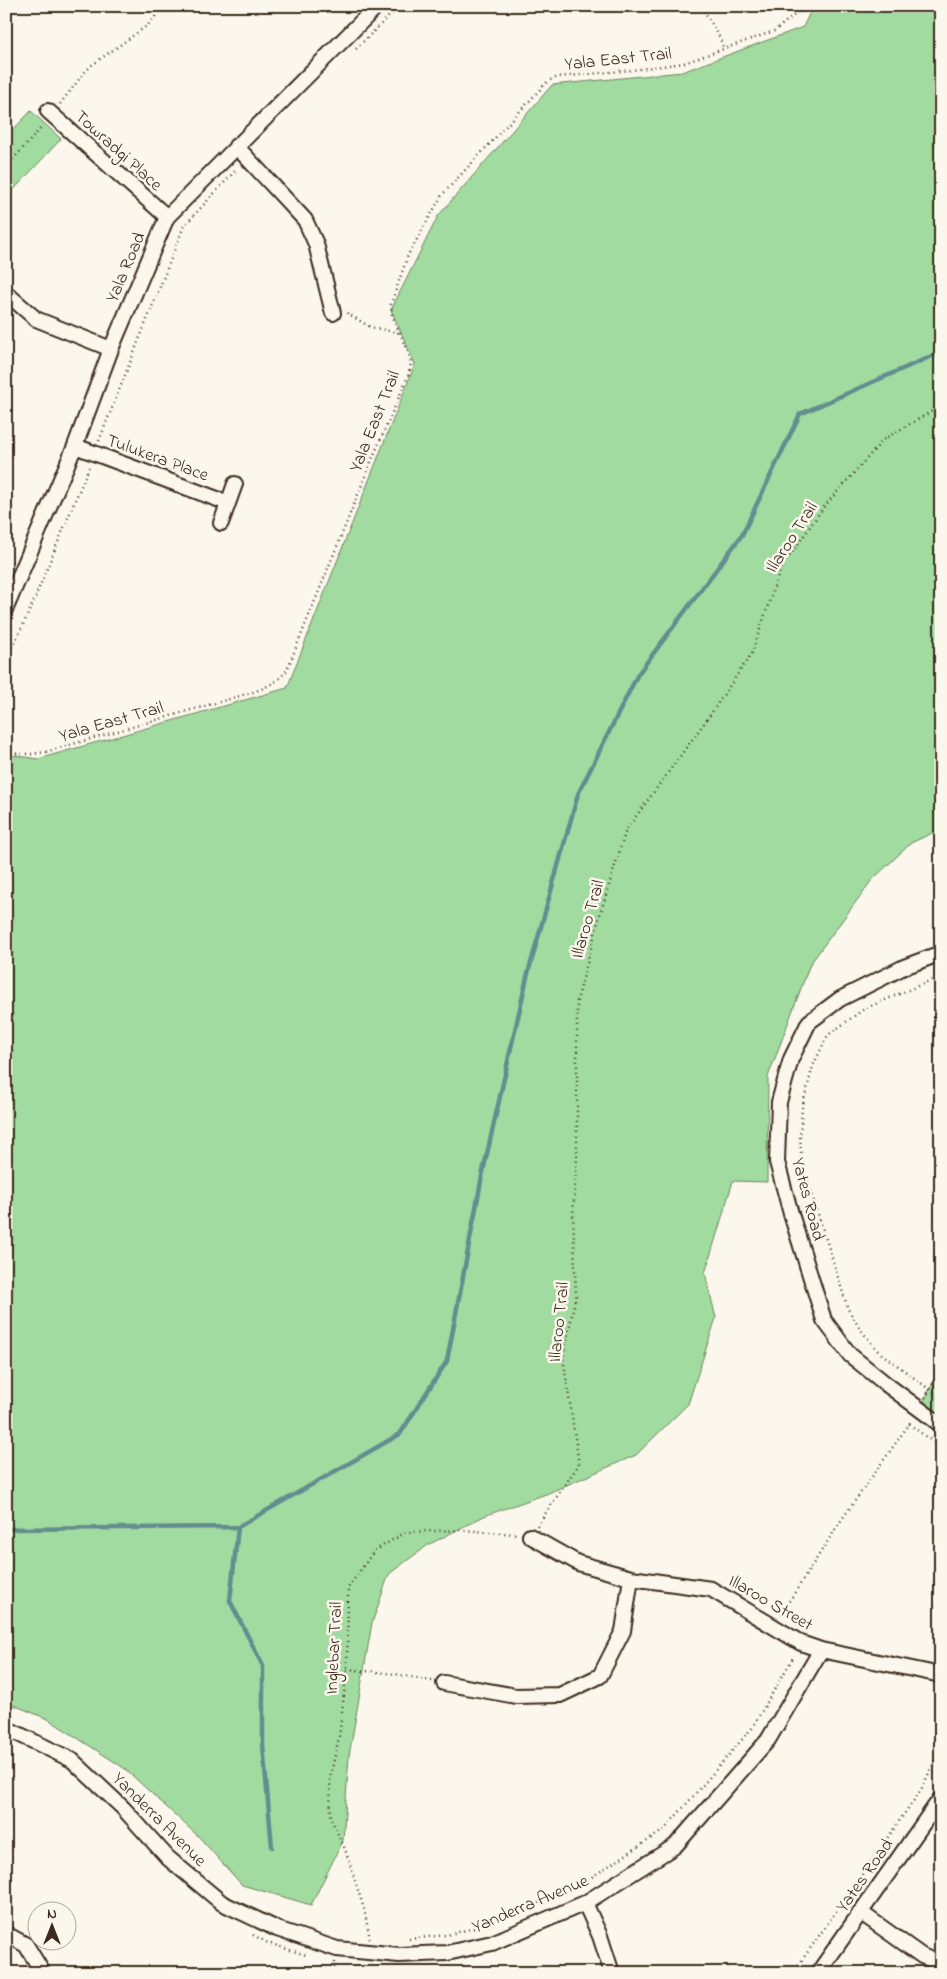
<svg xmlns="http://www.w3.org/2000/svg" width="947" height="1979" font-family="'Indie Flower',sans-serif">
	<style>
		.green { fill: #a1dba0; stroke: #6e825f }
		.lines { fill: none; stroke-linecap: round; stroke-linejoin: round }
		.stream { stroke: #648d8f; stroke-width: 4.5 }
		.minor-casing { stroke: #3b2a1e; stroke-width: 18 }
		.path { stroke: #3b2a1e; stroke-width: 2.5; stroke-dasharray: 1 4; stroke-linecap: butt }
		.minor { stroke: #fbf7ec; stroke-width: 14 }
		.labels { text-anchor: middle; stroke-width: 5; stroke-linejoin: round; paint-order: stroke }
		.street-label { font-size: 18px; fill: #3b2a1e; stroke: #fbf7ec }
	</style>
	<rect width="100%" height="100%" fill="#fbf7ec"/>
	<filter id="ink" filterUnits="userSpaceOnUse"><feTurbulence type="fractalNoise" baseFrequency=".02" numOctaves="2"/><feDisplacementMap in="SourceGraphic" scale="10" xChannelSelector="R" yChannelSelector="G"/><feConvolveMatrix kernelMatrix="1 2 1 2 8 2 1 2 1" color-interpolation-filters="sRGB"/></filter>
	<g filter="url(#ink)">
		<!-- green -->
		<path class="green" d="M813,6H941V829L911,843L872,880L810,964L768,1077L767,1182L733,1181L705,1273L716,1318L688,1404L636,1455L546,1494L484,1516L428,1545L389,1574L372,1623L349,1756L343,1841L311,1905L242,1885L199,1837L124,1768L48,1719L6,1702V754L38,759L287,688L415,364L391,310L438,216L552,85L682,72L803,27Z
			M31,111L61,139L6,198V137Z
			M941,1368V1425L920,1408Z"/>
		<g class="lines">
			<!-- stream -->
			<path class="stream" d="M238,1527L230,1601L263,1666V1745L272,1847
				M6,1529L238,1527L400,1434L447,1361L482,1176L527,977L578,794L638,674L742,535L800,414L941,352"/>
			<!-- minor casing -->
			<g class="minor-casing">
				<path id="minor" d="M48,111L167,217
					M236,146L305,220L316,244L333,313
					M6,293L36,319L111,349
					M75,446L228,503
					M221,523L235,484
					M6,608L75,446L111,349L167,217L377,6
					M941,953L904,967L840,999L809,1022L791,1059L779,1102L777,1162L791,1214L824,1320L850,1355L886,1384L941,1425
					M530,1536L578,1563L631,1578L711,1589L801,1643L821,1650L941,1675
					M444,1683L516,1696L560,1695L600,1676L623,1631L631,1578
					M6,1728L72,1760L123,1808L168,1858L222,1903L277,1929L337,1949L399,1955L447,1953L492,1943L585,1903L675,1846L768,1740L821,1650
					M585,1903L600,1936L612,1973
					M860,1912L922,1956L941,1964
					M6,1934L26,1945L43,1973
					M818,1973L941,1798"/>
			</g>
			<!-- path -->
			<path class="path" d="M701,6L718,34L724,49
				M356,49L399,6
				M60,104L84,73L92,65L148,25L155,17L158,6
				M6,167L43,126
				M347,313L370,327L399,333
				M99,441L184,226L236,170
				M6,655L14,644L29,612L89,467
				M6,753L32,754L45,752L250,693C265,688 277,683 287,670L373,457L409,374L411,363L409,354L392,315L391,304L408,255L442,195L548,81L558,77L632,70L684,63L774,31L806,6
				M941,976L864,1009L828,1035L813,1066L802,1108L800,1136L802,1163L848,1309L860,1329L878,1351L941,1398
				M925,1398L941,1368
				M909,1424L941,1448
				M537,1526L579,1464L563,1357L576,1296L573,1214L577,1157V1001L601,911L626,830L708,718L752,653L780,570L823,508L884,439L941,406
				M781,1614L840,1522L912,1420
				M347,1669L395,1674L432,1681
				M253,1935L268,1943L309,1956
				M370,1939L364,1909L345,1849L331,1819L330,1778L339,1737L347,1669L348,1588L374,1551L406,1532L461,1530L517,1534
				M409,1939L446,1935L487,1925L578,1886L664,1830L752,1728L794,1656
				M334,1973L335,1962
				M793,1973L921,1790L937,1756L941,1740"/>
			<!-- minor -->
			<use href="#minor" class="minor"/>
		</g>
	</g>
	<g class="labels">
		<!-- street labels -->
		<g class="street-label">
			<text transform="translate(618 58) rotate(-6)" y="6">Yala East Trail</text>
			<text transform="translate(119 150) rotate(42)" y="6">Towradgi Place</text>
			<text transform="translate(125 267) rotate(-67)" y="6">Yala Road</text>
			<text transform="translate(374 421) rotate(-68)" y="6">Yala East Trail</text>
			<text transform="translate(158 457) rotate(20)" y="6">Tulukera Place</text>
			<text transform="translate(791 537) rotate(-57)" y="6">Illaroo Trail</text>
			<text transform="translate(111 721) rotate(-16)" y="6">Yala East Trail</text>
			<text transform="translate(587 919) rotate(-74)" y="6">Illaroo Trail</text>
			<text transform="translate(809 1199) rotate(75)" y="6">Yates Road</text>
			<text transform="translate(558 1322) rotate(-84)" y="6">Illaroo Trail</text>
			<text transform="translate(771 1602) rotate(30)" y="6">Illaroo Street</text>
			<text transform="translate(333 1648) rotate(-87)" y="6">Inglebar Trail</text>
			<text transform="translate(160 1819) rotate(45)" y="6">Yanderra Avenue</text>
			<text transform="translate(864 1875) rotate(-55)" y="6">Yates Road</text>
			<text transform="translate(530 1903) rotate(-23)" y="6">Yanderra Avenue</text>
		</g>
	</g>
	<!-- margin -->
	<rect width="947" height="1979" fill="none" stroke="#fbf7ec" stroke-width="25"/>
	<rect x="12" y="12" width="922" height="1954" fill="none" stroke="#3b2a1e" stroke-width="2" filter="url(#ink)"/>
	<!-- north arrow -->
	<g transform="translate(52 1926)"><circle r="24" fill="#fbf7ec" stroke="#aea59a"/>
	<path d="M0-4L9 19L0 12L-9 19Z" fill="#3b2a1e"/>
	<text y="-8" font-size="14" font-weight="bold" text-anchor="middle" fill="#3b2a1e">N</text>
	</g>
</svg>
